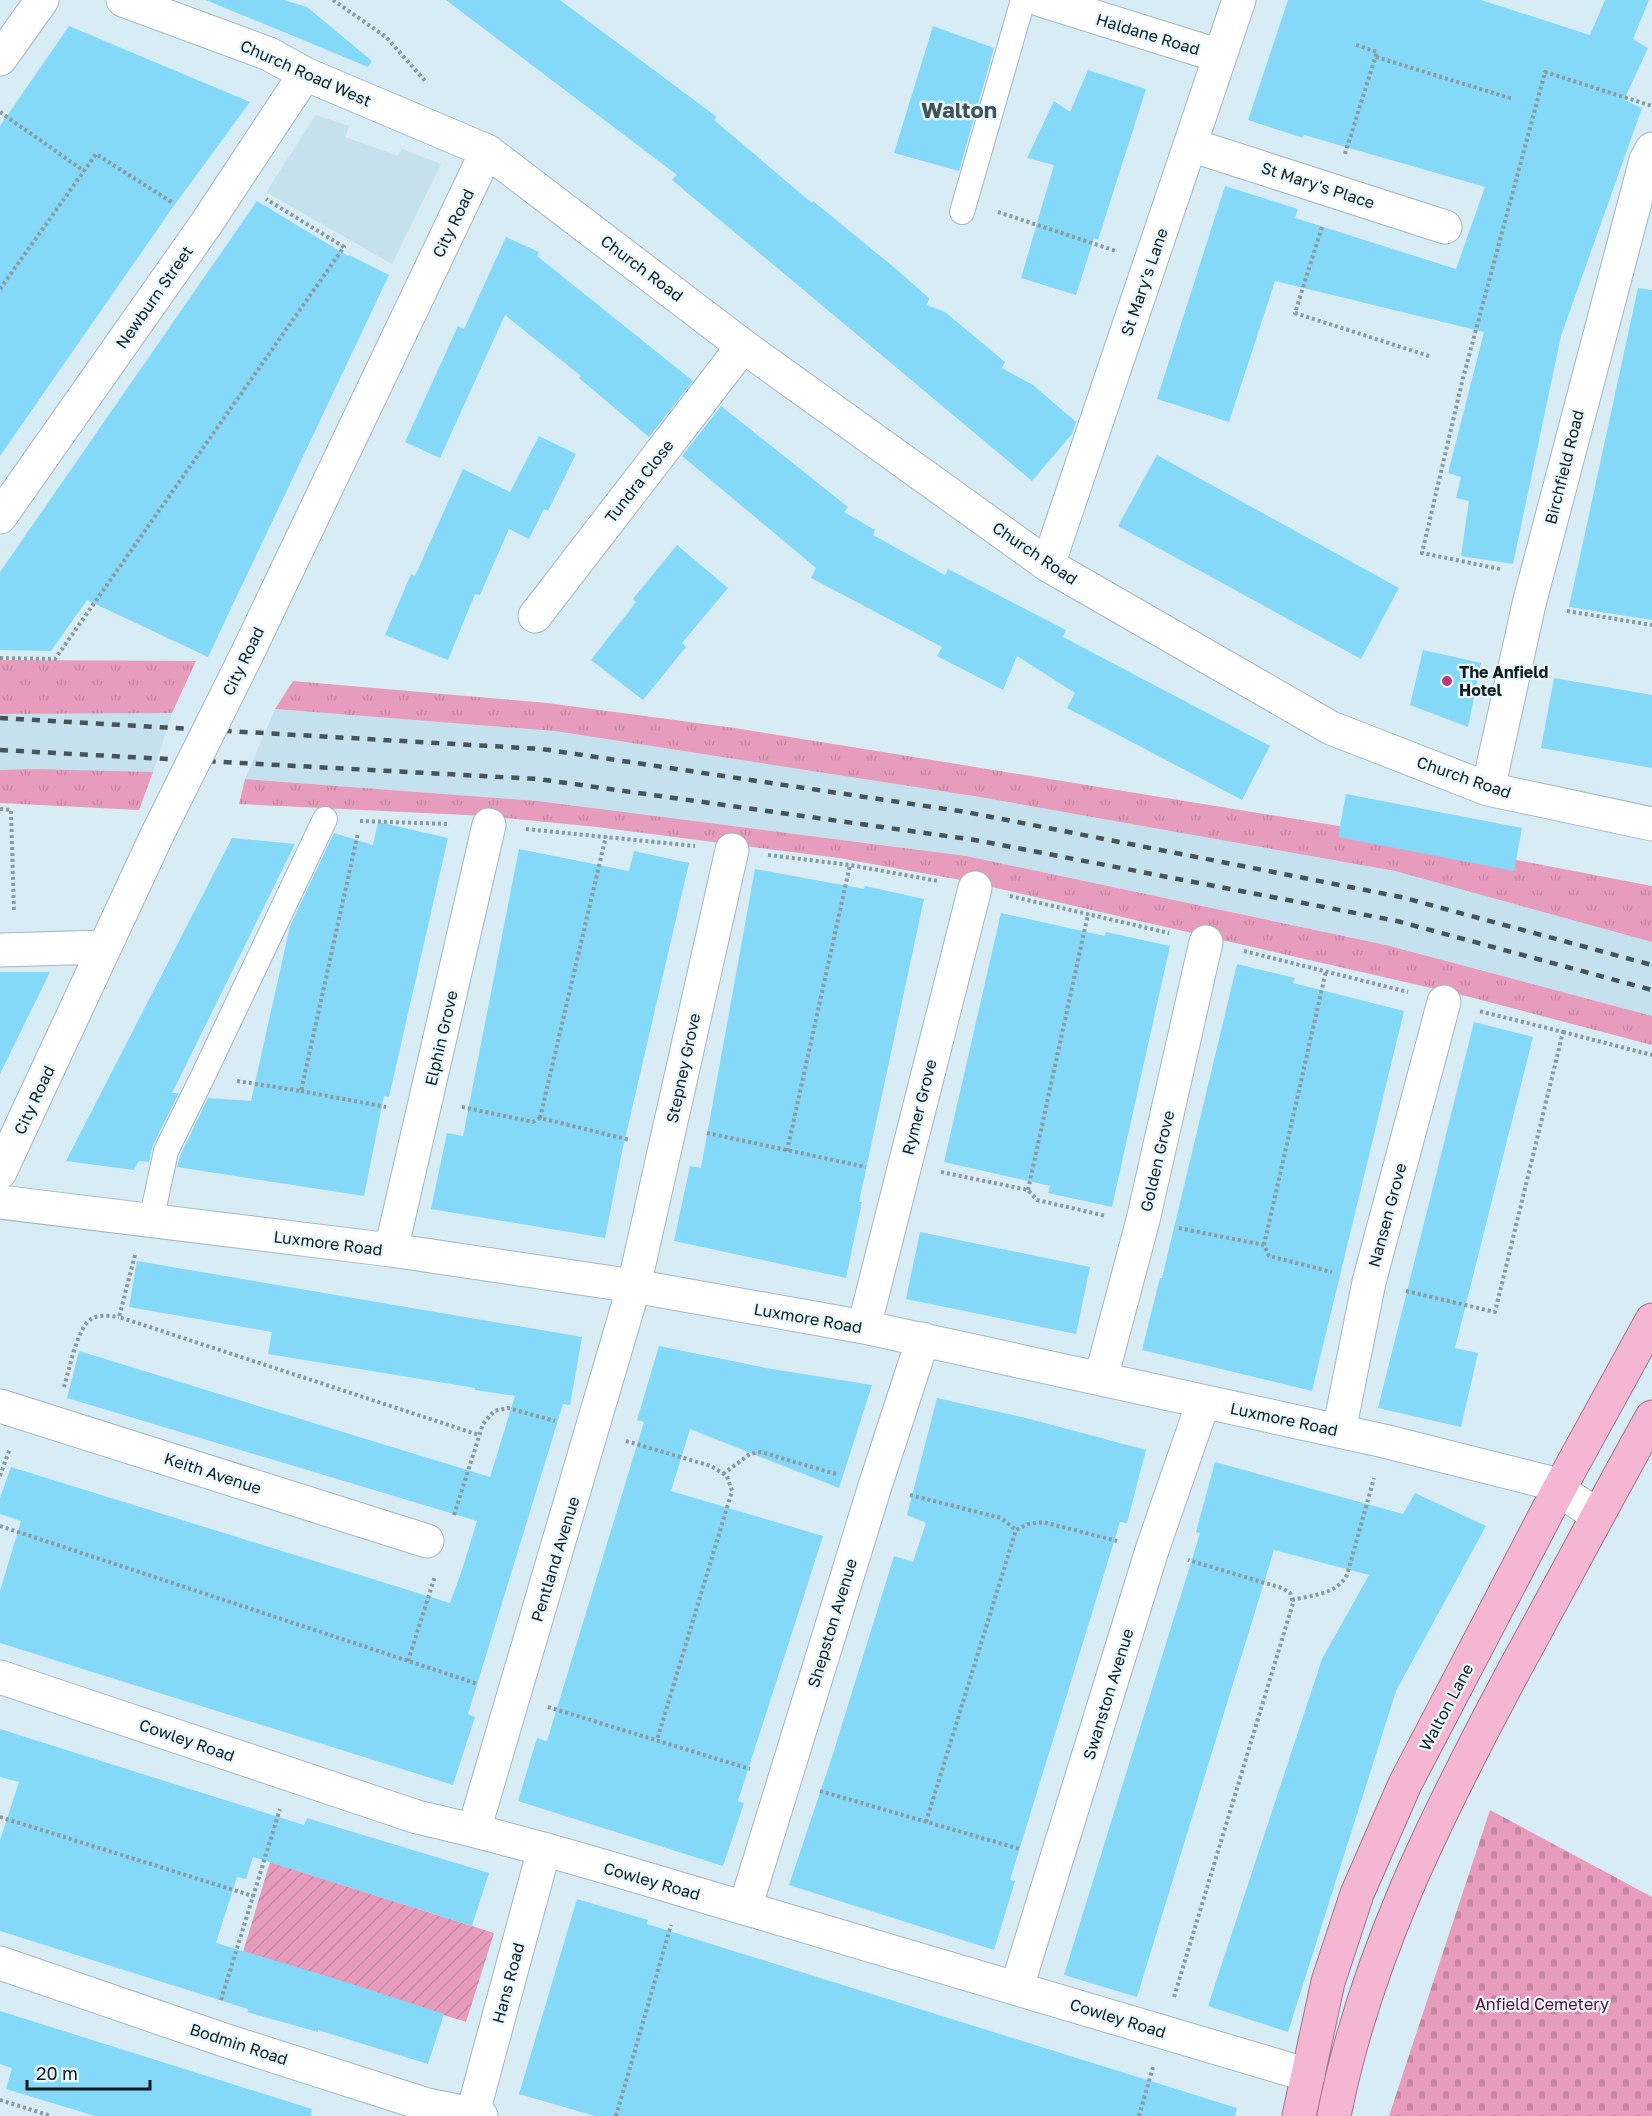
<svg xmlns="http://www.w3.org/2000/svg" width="1652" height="2116" font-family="'Golos Text',sans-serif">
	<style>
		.built { fill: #c4e1ed }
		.grass { fill: url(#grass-tufts) }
		.cemetery { fill: url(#cemetery-stones) }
		.garden { fill: url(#garden-furrows) }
		.building { fill: #84d9f8 }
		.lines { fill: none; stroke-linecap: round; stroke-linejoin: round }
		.service-casing { stroke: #a3b7bf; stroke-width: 26 }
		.minor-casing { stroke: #a3b7bf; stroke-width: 35 }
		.trunk-casing { stroke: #a4748b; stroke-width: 35 }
		.path { stroke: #8a9aa0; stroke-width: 4; stroke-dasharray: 3 3; stroke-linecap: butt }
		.service { stroke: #fff; stroke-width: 24 }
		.minor { stroke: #fff; stroke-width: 33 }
		.trunk { stroke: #f4b6d2; stroke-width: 33 }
		.rail { stroke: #485458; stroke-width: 4.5; stroke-dasharray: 8 8; stroke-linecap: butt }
		.minor-bridge-casing { stroke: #a3b7bf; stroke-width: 35; stroke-linecap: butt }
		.minor-bridge { stroke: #fff; stroke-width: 33 }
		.poi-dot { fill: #bd397f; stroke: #e7f8ff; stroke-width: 2 }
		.labels { text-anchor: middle; stroke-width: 4.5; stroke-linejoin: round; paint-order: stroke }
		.street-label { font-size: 16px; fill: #131b1e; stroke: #e7f8ff }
		.poi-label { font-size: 16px; font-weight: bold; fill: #131b1e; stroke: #e7f8ff; text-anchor: start }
		.park-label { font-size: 16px; fill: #540533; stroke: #e7f8ff }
		.district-label { font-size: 22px; font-weight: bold; fill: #415359; stroke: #e7f8ff }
	</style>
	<defs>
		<pattern id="grass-tufts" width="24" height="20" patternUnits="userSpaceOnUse" patternTransform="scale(1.5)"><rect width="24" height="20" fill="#e89cbd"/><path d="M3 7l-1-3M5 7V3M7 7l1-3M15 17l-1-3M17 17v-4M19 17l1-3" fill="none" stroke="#c686a2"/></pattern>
		<pattern id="cemetery-stones" width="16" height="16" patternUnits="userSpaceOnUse" patternTransform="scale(1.5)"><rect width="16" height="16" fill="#e89cbd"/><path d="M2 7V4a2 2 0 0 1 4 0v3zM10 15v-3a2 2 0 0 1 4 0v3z" fill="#c686a2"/></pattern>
		<pattern id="garden-furrows" width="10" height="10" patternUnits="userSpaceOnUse" patternTransform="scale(1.5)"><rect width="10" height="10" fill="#e89cbd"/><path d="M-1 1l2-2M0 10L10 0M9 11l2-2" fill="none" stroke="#c686a2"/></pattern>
	</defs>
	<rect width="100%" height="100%" fill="#d7ecf4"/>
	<!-- built -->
	<path class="built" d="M316,115L349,126L345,137L398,156L402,149L441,164L392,264L266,192Z
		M275,709L555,731L980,797L1395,871L1652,942V1016L1386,945L966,856L538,801L245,779Z
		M172,713L153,772L0,770V714Z"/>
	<!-- grass -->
	<path class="grass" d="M0,660L196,661L172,713L0,714Z
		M293,681L547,703L735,728L1345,827L1652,886V942L1395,871L980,797L555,731L275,709Z
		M35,769L153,772L139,810L0,803V770Z
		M245,779L538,801L966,856L1386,945L1652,1016V1045L1466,996L966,881L839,858L597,827L486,816L239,804Z"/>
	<!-- cemetery -->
	<path class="cemetery" d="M1490,1810L1652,1897V2116H1389Z"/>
	<!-- garden -->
	<path class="garden" d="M270,1862L494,1933L466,2022L243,1952Z"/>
	<!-- building -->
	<path class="building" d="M206,0H284L307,7L372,61L368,67Z
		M446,0H560L717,117L714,120L812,203L813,201L896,269L929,298L927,305L945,312L1005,362L1002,368L1033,385L1076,422L1072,434L1032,481L672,180L677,175Z
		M1288,0H1481L1590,35L1605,0H1649L1633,39L1648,48L1624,100L1642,108L1561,336L1513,564L1461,556L1469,501L1456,498L1461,477L1448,473L1484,332L1275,281L1229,422L1157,399L1225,186L1298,209L1295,218L1456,269L1485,187L1304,135L1303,138L1248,120Z
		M69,26L250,102L173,207L0,456V126Z
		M933,26L994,48L959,171L894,153Z
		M1088,70L1146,89L1098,240L1094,238L1076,295L1021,278L1054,165L1027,158L1054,101L1070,112Z
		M257,201L348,256L349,255L389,275L208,657L87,600L51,651L0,650V572Z
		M506,237L539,252L537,256L693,381L649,437L579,378L581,376L505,315L440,458L405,442L458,326L464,329Z
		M1638,288L1652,290V620L1569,607Z
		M721,406L848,507L844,512L875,530L873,535L945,575L948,569L1066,630L1063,637L1270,746L1242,800L1067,708L1075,693L1017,656L1003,690L937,656L942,647L811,578L816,568L682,456Z
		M539,436L576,454L548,511L544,509L529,539L509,529L480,595L475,594L448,660L385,635L411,574L415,576L463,469L510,492Z
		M1157,455L1399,588L1361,659L1118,526Z
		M677,545L728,588L682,643L686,647L643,700L591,660L636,602L633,599Z
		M1423,650L1481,663L1468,727L1410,705Z
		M1554,678L1652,695V768L1541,748Z
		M1346,794L1522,828L1514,871L1338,837Z
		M378,822L448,838L389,1097L384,1096L364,1196L177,1167L180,1156L208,1098L251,1101L290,926L334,833L373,845Z
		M232,838L295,844L172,1093H179L153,1145L149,1162L139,1161L134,1170L66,1161Z
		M519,849L629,871L634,851L689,863L622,1152L605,1238L431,1209L447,1133L463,1136Z
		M755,869L864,889L865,886L924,899L859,1202H862L846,1278L674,1241L690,1166L701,1168Z
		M1001,913L1105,936L1106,932L1170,946L1112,1207L1048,1193L1050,1186L944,1162Z
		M1237,964L1295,978L1293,983L1404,1011L1312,1391L1142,1350L1160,1278H1162Z
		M0,972H50L0,1074Z
		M1474,1022L1533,1037L1455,1348L1478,1353L1461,1427L1378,1408Z
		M920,1232L1090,1267L1076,1334L906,1299Z
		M137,1261L582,1337L570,1405L563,1404L468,1714L475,1717L453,1785L0,1643V1591L21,1521L0,1514V1498L11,1467L450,1603L462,1570L477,1521L67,1398L79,1351L490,1477L515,1396L475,1390V1388L268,1354L272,1332L129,1307Z
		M659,1346L766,1368L872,1385L839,1488L690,1429L671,1491L823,1536L738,1801L744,1803L723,1866L518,1801L537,1738L547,1741L644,1422L637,1420Z
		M937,1398L1026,1418L1146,1450L1127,1523L1120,1522L1010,1880L1015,1881L994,1950L789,1885L832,1757L894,1556L913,1562L926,1523L907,1515Z
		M1215,1462L1403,1514L1415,1493L1486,1526L1396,1691L1288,2032L1208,2006L1322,1659L1369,1575L1297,1556L1274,1550L1137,1997L1064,1975L1200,1533L1196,1532Z
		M0,1729L304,1825L307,1818L489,1873L472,1926L253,1857L246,1879L237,1877L216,1943L333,1978L444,2014L428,2064L318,2030V2032L247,2012L248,2009L0,1931V1840L19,1782L0,1777Z
		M577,1899L648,1920L647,1924L1237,2108L1235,2116H595L519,2094Z
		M0,2011L312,2109L311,2116H95L6,2089L12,2068L0,2064Z"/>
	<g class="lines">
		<!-- service casing -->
		<g class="service-casing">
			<path id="service" d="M962,212L1023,0
				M151,1221L166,1151L203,1076L325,819"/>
		</g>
		<!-- minor casing -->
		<g class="minor-casing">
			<path id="minor" d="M123,0L269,54L305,74L487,151L743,346L1048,565L1331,728L1488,789L1652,824
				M1041,0L1220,56
				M0,59L42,0
				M1191,145L1445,227
				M0,517L206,224L305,74
				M1048,565L1239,0
				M535,616L743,346
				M249,650L487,151
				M1488,789L1529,604L1646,160L1652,149
				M0,950L104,947
				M0,1172L158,833
				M0,1202L391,1250L634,1286L864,1327L1384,1441L1547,1482L1597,1515
				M391,1250L489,825
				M864,1327L975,888
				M1101,1378L1143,1220L1206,942
				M0,1406L427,1541
				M1339,1431L1369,1282L1444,1002
				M0,1677L417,1817C532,1843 645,1879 758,1912C942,1965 1125,2020 1308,2075
				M474,1830L634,1286L732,850
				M745,1908L875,1486L923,1339
				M0,1963L227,2041L427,2105L481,2116
				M1017,1987L1152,1550L1203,1403
				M472,2116L544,1850"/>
		</g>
		<!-- trunk casing -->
		<g class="trunk-casing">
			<path id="trunk" d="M1299,2116L1328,1982L1357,1894L1405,1784L1558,1491L1652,1320
				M1334,2116C1365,1958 1436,1817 1511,1676C1558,1590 1604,1503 1652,1417"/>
		</g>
		<!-- path -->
		<path class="path" d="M333,0L386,37L427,83
			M1376,57L1513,99
			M0,112L84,171
			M1345,154L1377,52L1356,45
			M998,212L1116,251
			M1322,227L1295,313L1429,356
			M0,289L96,154L173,203
			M1500,569L1422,553L1463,378L1545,72L1652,106
			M1567,611L1652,625
			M0,658L55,659L344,247L266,199
			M0,809L11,810L14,912
			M360,821L450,824
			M526,829L695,846
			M768,855L850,865L938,881
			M1010,896L1169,933
			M1244,951L1408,992
			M1563,1032L1652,1055
			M237,1081L301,1091L358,833
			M301,1091L386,1107
			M462,1107L533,1122L540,1118L630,1140
			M540,1118L606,836
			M707,1133L866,1167
			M787,1151L850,865
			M941,1172L1028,1190L1037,1200L1106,1216
			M1028,1190L1088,914
			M1179,1228L1264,1245L1269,1256L1332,1272
			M1264,1245L1326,971
			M135,1255L119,1317L479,1435
			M1406,1291L1495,1312L1563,1032L1479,1011
			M64,1387C69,1371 77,1328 91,1319C100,1314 110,1316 119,1317
			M626,1441L711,1466L727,1476L732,1491L657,1740
			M723,1474L750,1454L761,1452L839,1475
			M0,1476L10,1448
			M910,1495L1001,1518L1016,1530
			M454,1515L483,1424L494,1411L508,1408L555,1421
			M0,1526L478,1684
			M1292,1600C1312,1595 1336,1595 1347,1575L1374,1478
			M408,1661L435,1576
			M548,1707L750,1769
			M820,1791L1020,1849
			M0,1817L253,1896
			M926,1822L1016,1530L1028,1524L1043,1522L1117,1541
			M1174,1997L1293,1603L1290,1593L1282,1588L1188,1560
			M221,2000L280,1809
			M0,2100L51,2116
			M616,2116L671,1925
			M1139,2116L1153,2067"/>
		<!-- service -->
		<use href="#service" class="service"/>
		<!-- minor -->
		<use href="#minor" class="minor"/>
		<!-- trunk -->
		<use href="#trunk" class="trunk"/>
		<!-- rail -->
		<path class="rail" d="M0,718L542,749L966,812L1401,897L1652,965
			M0,750L538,779L975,840L1397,921L1652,990"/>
		<!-- minor-bridge casing -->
		<g class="minor-bridge-casing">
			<path id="minor-bridge" d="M158,833L249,650"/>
		</g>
		<!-- minor-bridge -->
		<use href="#minor-bridge" class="minor-bridge"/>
	</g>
	<!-- markers -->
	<circle class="poi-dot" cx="1447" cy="681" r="6"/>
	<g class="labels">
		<!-- street labels -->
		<g class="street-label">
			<text transform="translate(1148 34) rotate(17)" y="6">Haldane Road</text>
			<text transform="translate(306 73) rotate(24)" y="6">Church Road West</text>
			<text transform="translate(1318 185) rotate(18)" y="6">St Mary's Place</text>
			<text transform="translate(453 223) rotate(-64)" y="6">City Road</text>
			<text transform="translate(642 268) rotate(37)" y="6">Church Road</text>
			<text transform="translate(1144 282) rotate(-71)" y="6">St Mary's Lane</text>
			<text transform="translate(154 297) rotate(-55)" y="6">Newburn Street</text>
			<text transform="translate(1564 467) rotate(-76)" y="6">Birchfield Road</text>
			<text transform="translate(639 481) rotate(-52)" y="6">Tundra Close</text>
			<text transform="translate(1035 553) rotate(34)" y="6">Church Road</text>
			<text transform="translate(243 661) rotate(-64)" y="6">City Road</text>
			<text transform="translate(1464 777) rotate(19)" y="6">Church Road</text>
			<text transform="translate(441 1038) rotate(-77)" y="6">Elphin Grove</text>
			<text transform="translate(683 1068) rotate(-78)" y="6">Stepney Grove</text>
			<text transform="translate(34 1100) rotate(-65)" y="6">City Road</text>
			<text transform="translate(919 1107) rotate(-76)" y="6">Rymer Grove</text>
			<text transform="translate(1157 1161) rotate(-77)" y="6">Golden Grove</text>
			<text transform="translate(1387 1215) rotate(-75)" y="6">Nansen Grove</text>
			<text transform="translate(328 1243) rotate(7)" y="6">Luxmore Road</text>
			<text transform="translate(808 1318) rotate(10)" y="6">Luxmore Road</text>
			<text transform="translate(1284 1419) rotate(12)" y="6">Luxmore Road</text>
			<text transform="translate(213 1473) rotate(18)" y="6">Keith Avenue</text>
			<text transform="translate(555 1559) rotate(-73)" y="6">Pentland Avenue</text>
			<text transform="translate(832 1623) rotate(-73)" y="6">Shepston Avenue</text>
			<text transform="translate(1108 1694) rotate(-73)" y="6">Swanston Avenue</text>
			<text transform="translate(1446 1707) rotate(-62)" y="6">Walton Lane</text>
			<text transform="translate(187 1740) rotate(19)" y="6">Cowley Road</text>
			<text transform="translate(652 1881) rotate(16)" y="6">Cowley Road</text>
			<text transform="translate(508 1983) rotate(-75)" y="6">Hans Road</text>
			<text transform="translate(1118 2018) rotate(17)" y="6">Cowley Road</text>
			<text transform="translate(239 2044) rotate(18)" y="6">Bodmin Road</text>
		</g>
		<!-- poi labels -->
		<g class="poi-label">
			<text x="1459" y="678">The Anfield<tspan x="1459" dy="18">Hotel</tspan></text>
		</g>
		<!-- park labels -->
		<g class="park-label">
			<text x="1542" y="2010">Anfield Cemetery</text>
		</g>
		<!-- district labels -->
		<g class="district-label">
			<text x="959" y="118">Walton</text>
		</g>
	</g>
	<!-- scale -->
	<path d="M27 2080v9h123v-9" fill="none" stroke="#131b1e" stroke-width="3"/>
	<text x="36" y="2080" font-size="18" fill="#131b1e" stroke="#e7f8ff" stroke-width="4.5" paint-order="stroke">20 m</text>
</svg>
